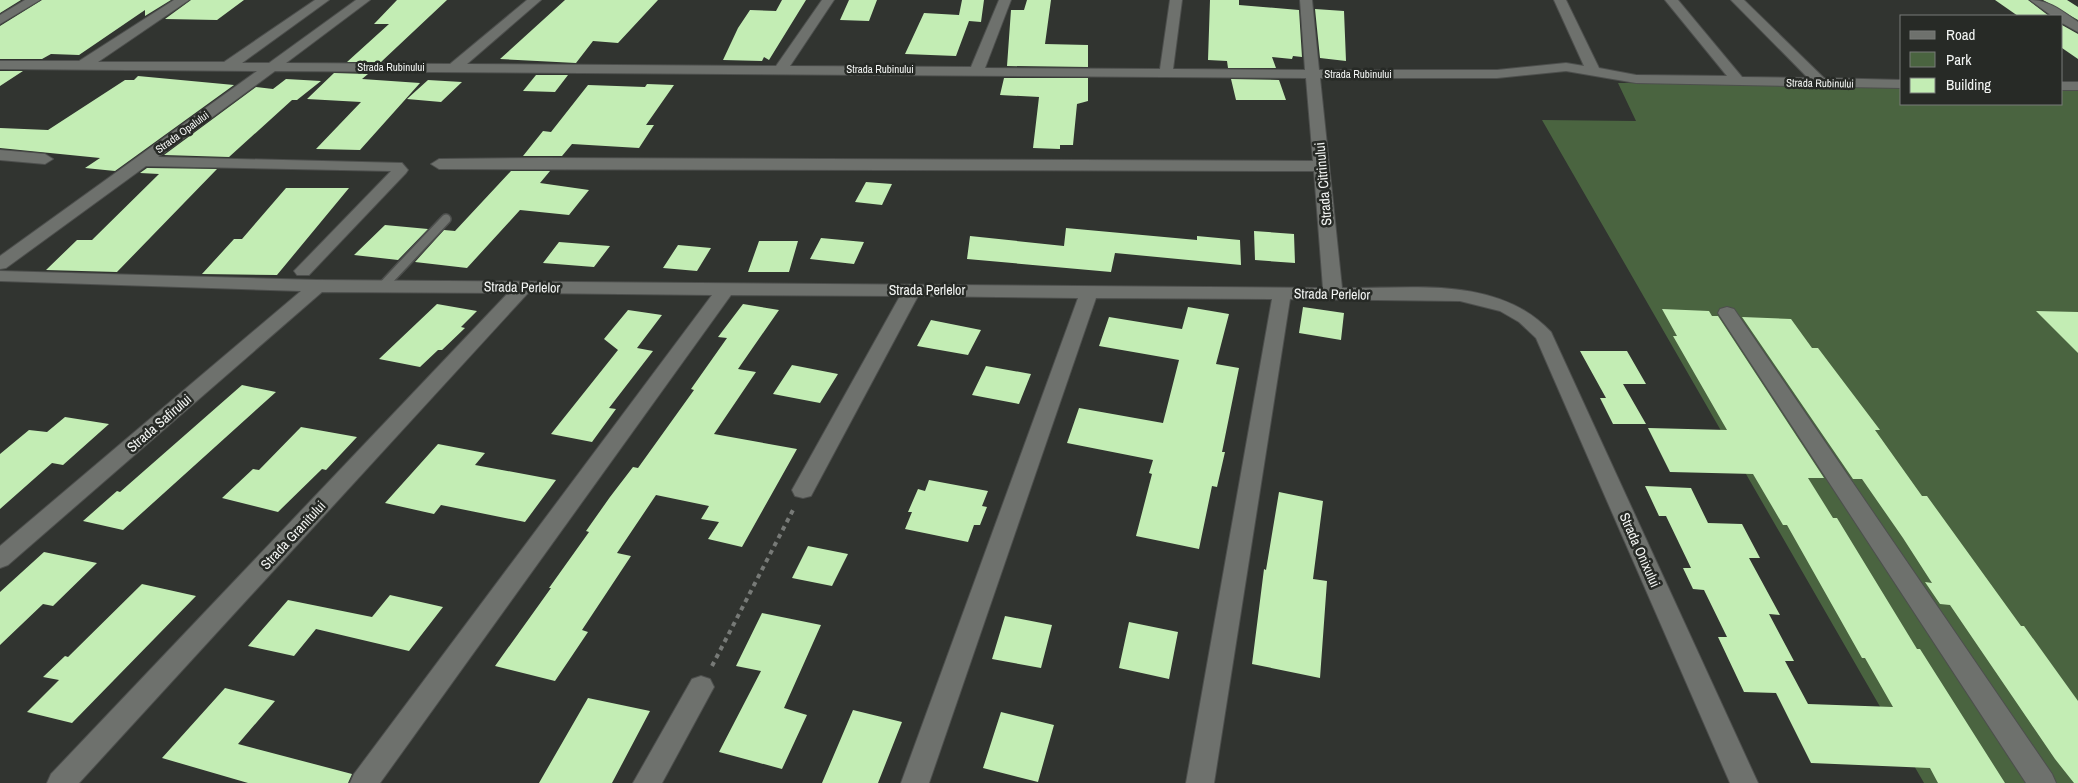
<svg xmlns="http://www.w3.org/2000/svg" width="2078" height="783" font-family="'Archivo Narrow',sans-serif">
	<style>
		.green { fill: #4a6440 }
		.building { fill: #c3edb4 }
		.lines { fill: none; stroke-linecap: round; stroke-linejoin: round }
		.service-casing { stroke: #4d4f4d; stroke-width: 12 }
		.minor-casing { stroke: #4d4f4d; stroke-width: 2 }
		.path { stroke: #777a77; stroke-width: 4; stroke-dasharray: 4.5 4.5; stroke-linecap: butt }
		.service { stroke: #6e716d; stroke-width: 9 }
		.minor { fill: #6e716d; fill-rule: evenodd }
		.labels { text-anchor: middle; stroke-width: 5; stroke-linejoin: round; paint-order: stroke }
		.far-street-label { font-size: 11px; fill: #f3f5f3; stroke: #272a26 }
		.street-label { font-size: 14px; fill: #f3f5f3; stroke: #272a26 }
	</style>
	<rect width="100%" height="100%" fill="#313430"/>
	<!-- green -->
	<path class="green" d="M1618,83L1902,84V104H2062V85H2078V783H1924L1542,120L1636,121Z"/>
	<!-- building -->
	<path class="building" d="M0,0H21L0,13Z
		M42,0H171L145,16V10L79,55L51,54L42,59H0V26Z
		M191,0H244L217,20L165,19Z
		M397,0H447L381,62H347L389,24H374Z
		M565,0H658L618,43L593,41L576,63L500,59Z
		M782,0H806L769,60L764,57L762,61L723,60L738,28L750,10L776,11Z
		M849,0H877L869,21L840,20Z
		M962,0H984L981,22L969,21L956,56L905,54L924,13L959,15Z
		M1027,0H1051L1045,44L1088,45V67L1007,66L1011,10H1024Z
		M1210,0H1239V5L1299,10L1302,57L1293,56L1292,59L1272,57L1276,68H1228L1227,61L1208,60Z
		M1995,0H2028L2049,16H2018Z
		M2043,0H2067L2078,7V20Z
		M1315,9L1344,11L1346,61L1320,58Z
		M2062,25L2078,34V59L2062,48Z
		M0,71H23L0,86Z
		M334,73L368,74L362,79L420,83L360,150L316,149L361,102L307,99Z
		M536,75H568L555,92L523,91Z
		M138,76L234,85L115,171L85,168L100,158L0,148V128L48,130L125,80H134Z
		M1004,78H1088V101L1077,104L1073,145H1060V149L1033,148L1039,97L1000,95Z
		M286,79L321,81L297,100H292L229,157L164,155L256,87L273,89Z
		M1231,79L1279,80L1286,100H1236Z
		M428,80L462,82L441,102L407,99Z
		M647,84L674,85L646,125H654L639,148L572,144L562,156H523L543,131L551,132L588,85L645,87Z
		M147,168L217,169L117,272L46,270L77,240H92L159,174L140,173Z
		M511,171H550L540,183L589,190L569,215L520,210L467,268L415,262L444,230L455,231Z
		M866,182L892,184L882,205L855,202Z
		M286,188H349L277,275L202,274L234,239H242Z
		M385,225L428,229L398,260L354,255Z
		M1066,228L1197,240V236L1240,240L1241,265L1115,253L1111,272L967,259L970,236L1064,246Z
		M1254,231L1294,234L1295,263L1255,260Z
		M821,238L864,242L854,264L810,259Z
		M759,241H798L789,272H748Z
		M559,242L610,246L594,267L543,263Z
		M678,245L711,248L697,271L663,268Z
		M437,304L477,311L461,327L465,328L442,350H438L420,367L379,359Z
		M743,304L779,310L738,369L756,372L714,434L797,449L742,547L708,539L719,522L701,519L709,506L656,495L617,553L631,556L582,630L588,632L555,681L495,666L551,588H549L589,532L586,531L610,497L633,467L638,468L694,390L691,389L727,338L718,337Z
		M1188,307L1229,314L1216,364L1239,368L1222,452H1225L1217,487L1212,486L1199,549L1136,536L1152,474L1149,473L1153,460L1067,443L1079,408L1163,423L1179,360L1099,346L1109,317L1182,329Z
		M1303,307L1344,313L1341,340L1299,333Z
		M1662,309L1709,311L1712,316H1718L1824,478H1808L1833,518H1837L1917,649H1920L2005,783H1938L1930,768L1811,763L1776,693L1744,692L1718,637H1727L1704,590L1693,589L1683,568H1691L1666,516H1659L1645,486L1691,488L1708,523L1742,524L1760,558H1749L1780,615L1769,614L1794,661H1785L1808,704L1893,707L1865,658H1862L1787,525H1783L1753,474L1670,472L1648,428L1727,430L1673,336H1677Z
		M628,310L662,315L637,348L653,351L609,408L616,409L592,442L551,434L618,350L604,339Z
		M2036,311L2078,312V353Z
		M1742,317L1791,319L1812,348H1818L1880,430H1875L1922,496H1927L2021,626H2024L2078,701V783H2074L2055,759L1950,605L1940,604L1925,582L1932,583L1903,538L1862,479H1853Z
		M931,320L981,330L968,355L917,346Z
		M1580,351H1627L1646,384H1623L1646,424H1613L1600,398H1606Z
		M792,365L838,374L820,403L773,394Z
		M986,366L1031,374L1019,404L972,395Z
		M242,385L276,392L123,530L83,521L117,491L120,492Z
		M65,417L109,424L63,465L52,463L0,509V454L29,430L47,432Z
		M301,427L357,437L326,470L322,469L278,512L222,498L253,469L259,470Z
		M438,444L485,453L475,465L556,480L525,522L441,505L434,514L385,503Z
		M929,480L988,491L982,506L987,507L980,525H974L968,542L905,529L912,512H908L918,489L925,491Z
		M1279,492L1323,501L1313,579L1327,581L1320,678L1252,664L1264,569L1266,570Z
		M808,546L848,554L832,586L792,578Z
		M44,552L97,563L53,606L43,604L0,645V592Z
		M142,584L196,596L72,723L27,712L59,680L43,677L65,656L68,657Z
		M390,595L443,607L409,651L316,629L294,656L248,646L288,600L372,617Z
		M762,613L821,625L784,708L807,715L782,769L719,752L761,671L736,666Z
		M1005,616L1052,625L1041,668L992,659Z
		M1129,622L1178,632L1169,679L1119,668Z
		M225,688L275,701L238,744L352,774L348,783H248L162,758Z
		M588,698L650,711L612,783H539Z
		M853,710L902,722L878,783H822Z
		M1001,712L1054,725L1038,782L983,768Z"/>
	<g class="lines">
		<!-- service casing -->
		<g class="service-casing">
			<path id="service" d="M383,286L446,219"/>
		</g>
		<!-- minor casing -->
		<g class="minor-casing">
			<path id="minor" d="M25,0H40L0,24V15Z
				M174,0H189L98,62H224L315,0H329L242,63H269L356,0H370L286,63L450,64L527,0H541L467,64L776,66L822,0H834L790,66L971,67L999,0H1011L985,68L1160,69L1170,0H1182L1173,69L1305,70L1300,0H1312L1319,70H1497L1566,63L1584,66L1554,0H1566L1599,68L1636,75L1727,76L1665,0H1678L1742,77L1808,78L1731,0H1744L1824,78L1902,80V88L1636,83L1566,71L1497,78H1320L1342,288C1412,289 1498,275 1551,332L1758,783H1730L1536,338L1519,322L1500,311L1460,301L1290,299L1214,783H1186L1272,299L1096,298L929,783H901L1078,298L918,296L811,496L803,498L795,496L792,490L900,296L731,295L380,783H350L354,774L712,295L528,293L79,783H47L51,774L508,293L322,292L8,565L0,568V546L301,291L0,281V271L318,280L1323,288L1314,171L439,169L431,164L439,159L543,158L1313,161L1306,78L275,71L158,157L402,163L408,170L406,173L309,275H297L294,271L391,171L146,166L6,268L0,269V256L257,71L0,69V61H79Z
				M2030,0C2049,0 2062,11 2078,22V32L2062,23V16H2052Z
				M2062,82H2078V90H2062Z
				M0,150L45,154L53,159L45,164L0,160Z
				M1727,307L1734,309L2052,774L2056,783H2026L1718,313L1720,309Z
				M701,676L710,679L714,687L662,783H633L692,679Z"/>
		</g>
		<!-- path -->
		<path class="path" d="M712,666L793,510"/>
		<!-- service -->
		<use href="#service" class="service"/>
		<!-- minor -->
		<use href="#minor" class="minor"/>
	</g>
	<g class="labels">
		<!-- far-street labels -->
		<g class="far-street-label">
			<text x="391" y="71">Strada Rubinului</text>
			<text x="880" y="73">Strada Rubinului</text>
			<text x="1358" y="78">Strada Rubinului</text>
			<text transform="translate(1820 83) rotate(1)" y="4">Strada Rubinului</text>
			<text transform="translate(182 132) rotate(-36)" y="4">Strada Opalului</text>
		</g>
		<!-- street labels -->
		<g class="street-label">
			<text transform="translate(1323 184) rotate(-95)" y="5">Strada Citrinului</text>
			<text transform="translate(522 287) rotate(1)" y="5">Strada Perlelor</text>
			<text x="927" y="295">Strada Perlelor</text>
			<text transform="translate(1332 294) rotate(1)" y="5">Strada Perlelor</text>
			<text transform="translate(159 423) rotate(-41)" y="5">Strada Safirului</text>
			<text transform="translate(293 535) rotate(-47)" y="5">Strada Granitului</text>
			<text transform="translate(1640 550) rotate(66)" y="5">Strada Onixului</text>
		</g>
	</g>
	<!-- legend -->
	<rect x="1900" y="15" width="162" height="90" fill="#272a26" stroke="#797b78"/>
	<rect x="1910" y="31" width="25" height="8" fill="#6e716d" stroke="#797b78"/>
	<text x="1946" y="40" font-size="15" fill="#f3f5f3">Road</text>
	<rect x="1910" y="52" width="25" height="15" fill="#4a6440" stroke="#797b78"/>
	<text x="1946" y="65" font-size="15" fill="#f3f5f3">Park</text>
	<rect x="1910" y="78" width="25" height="15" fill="#c3edb4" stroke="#797b78"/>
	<text x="1946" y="90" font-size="15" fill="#f3f5f3">Building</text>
</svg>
